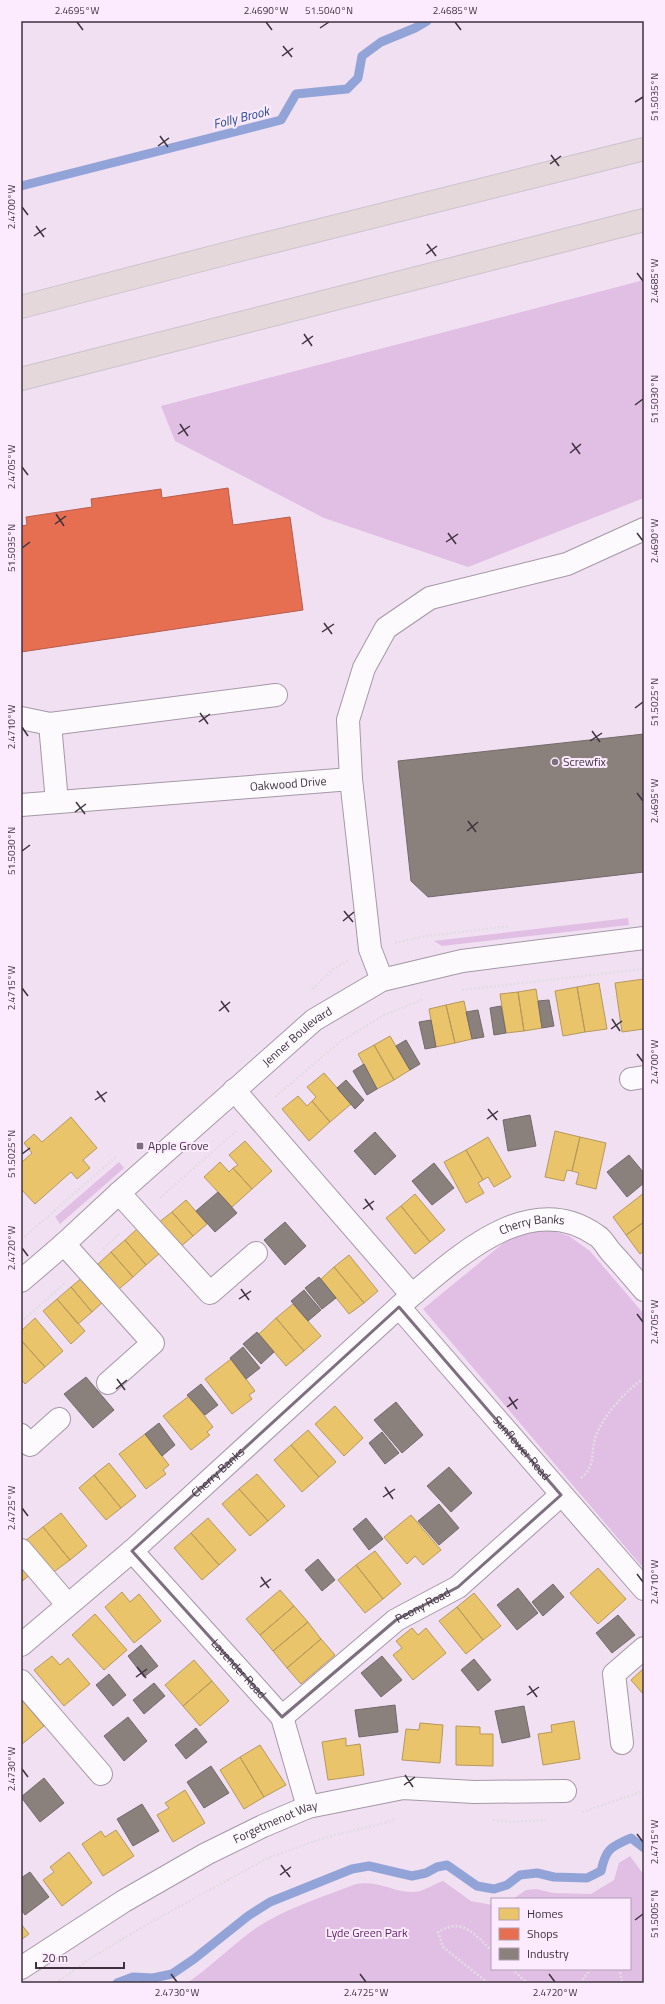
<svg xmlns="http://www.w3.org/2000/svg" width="665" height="2004" font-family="'Titillium Web',sans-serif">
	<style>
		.green { fill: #e1bfe4 }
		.homes { fill: #e9c46a; stroke: #b6985d }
		.shops { fill: #e76f51; stroke: #b45d4c }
		.industry { fill: #8a817c; stroke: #73696a }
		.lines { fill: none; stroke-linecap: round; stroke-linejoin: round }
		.stream { stroke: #92a4d7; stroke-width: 9 }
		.minor-casing { stroke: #a498a6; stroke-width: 24 }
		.highway-casing { stroke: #cbc3cc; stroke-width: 24 }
		.path { stroke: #e2dde3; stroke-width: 2.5; stroke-dasharray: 2 2; stroke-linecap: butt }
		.minor { stroke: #fdfafd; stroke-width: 22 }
		.highway { stroke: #e4d8da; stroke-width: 22 }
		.marked { fill: none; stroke: #7c6f7e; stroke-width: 3; stroke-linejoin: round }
		.ticks { fill: none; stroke: #3e323f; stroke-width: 1.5 }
		.poi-dot { fill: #7c6f7e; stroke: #fceafe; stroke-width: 1.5 }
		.labels { text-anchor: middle; stroke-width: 4; stroke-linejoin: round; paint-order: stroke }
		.poi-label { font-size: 12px; fill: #3e323f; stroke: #fceafe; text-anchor: start }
		.street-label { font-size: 12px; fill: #3e323f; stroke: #fceafe }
		.park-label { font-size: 12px; fill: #611f69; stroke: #fceafe }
		.water-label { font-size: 13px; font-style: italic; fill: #254a98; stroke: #fceafe }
		.neatline { fill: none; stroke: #3e323f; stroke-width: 1.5 }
		.ticks-label { font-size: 10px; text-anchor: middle; fill: #3e323f }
	</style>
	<rect width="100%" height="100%" fill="#f0e0f2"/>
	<!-- green -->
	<path class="green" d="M644,280V498L468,567L324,518L175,441L161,406Z
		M628,918L629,925L442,946L434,941Z
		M119,1162L124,1168L60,1224L55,1217Z
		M550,1230L569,1236L590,1251L644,1314V1569L423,1309L506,1241L529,1232Z
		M630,1856L644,1875V1983H187C212,1966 232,1945 256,1928C286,1908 323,1897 356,1884C377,1880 392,1891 411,1892C423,1893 433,1884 443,1881L471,1901L492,1905V1969H630V1899H513L526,1890L536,1889L553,1893L591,1894L614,1880L619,1863Z"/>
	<!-- homes -->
	<path class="homes" d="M644,979V1029L622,1032L615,983Z
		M599,983L607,1029L585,1032L577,987Z
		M577,987L585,1032L563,1036L555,991Z
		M536,989L542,1028L524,1031L518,992Z
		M518,992L524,1031L506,1033L500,994Z
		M464,1001L472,1039L455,1043L446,1005Z
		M446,1005L455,1043L436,1047L429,1009Z
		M390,1036L410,1070L394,1080L374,1045Z
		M374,1045L394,1080L377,1089L358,1054Z
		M324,1073L351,1104L330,1122L312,1101L316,1097L307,1087Z
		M298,1096L307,1106L312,1101L330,1122L309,1141L282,1109Z
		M71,1117L97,1148L83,1160L90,1168L77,1179L71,1172L35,1204L21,1189V1163L32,1153L24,1143L34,1134L42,1142Z
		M555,1131L580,1137L572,1171L567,1170L564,1181L545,1177Z
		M488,1137L511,1177L494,1187L488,1177L483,1180L466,1150Z
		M580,1137L606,1143L596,1189L576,1184L579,1173L572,1171Z
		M245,1141L272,1171L252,1189L233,1168L238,1165L229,1155Z
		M466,1150L483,1180L478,1183L484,1193L466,1203L444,1162Z
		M220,1162L229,1172L233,1168L252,1189L232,1207L204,1177Z
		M644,1193V1222L626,1235L613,1217Z
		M415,1194L445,1230L430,1242L401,1206Z
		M186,1200L207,1224L193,1236L172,1212Z
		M401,1206L430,1242L415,1254L386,1218Z
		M172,1212L193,1236L179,1248L158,1223Z
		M644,1222V1251L640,1254L626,1235Z
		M138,1228L160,1253L146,1265L125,1240Z
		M125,1240L146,1265L133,1277L111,1252Z
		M111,1252L133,1277L119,1289L98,1264Z
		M349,1255L378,1291L364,1303L334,1267Z
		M334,1267L364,1303L349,1314L321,1279Z
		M84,1276L105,1300L92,1312L71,1287Z
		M71,1287L92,1312L78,1324L57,1299Z
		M57,1299L85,1331L71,1344L43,1311Z
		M293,1304L321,1336L304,1351L276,1318Z
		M35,1318L63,1351L45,1367L21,1340V1331Z
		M276,1318L304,1351L286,1366L259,1334Z
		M21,1340L45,1367L25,1384L21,1379Z
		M231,1359L255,1391L249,1395L252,1399L232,1414L205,1379Z
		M189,1396L213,1427L207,1432L210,1435L191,1450L163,1416Z
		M335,1406L363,1438L344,1456L315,1424Z
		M308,1430L336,1462L319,1477L291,1445Z
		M145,1434L169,1465L163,1470L166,1474L146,1489L119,1454Z
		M291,1445L319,1477L302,1492L274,1460Z
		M109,1463L136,1496L121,1508L94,1475Z
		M257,1474L285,1506L268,1521L239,1489Z
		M94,1475L121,1508L106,1520L79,1488Z
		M239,1489L268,1521L250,1536L222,1504Z
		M61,1513L87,1546L70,1560L43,1527Z
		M411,1515L441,1550L423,1565L415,1556L407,1564L384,1537Z
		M208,1518L236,1550L219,1565L191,1533Z
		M43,1527L70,1560L51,1574L25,1541Z
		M191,1533L219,1565L202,1580L174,1548Z
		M375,1551L401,1584L383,1599L356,1565Z
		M21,1562L31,1574L21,1582Z
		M356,1565L383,1599L365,1613L338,1580Z
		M598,1568L626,1599L598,1624L570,1593Z
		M280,1590L294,1606L260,1635L246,1619Z
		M122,1592L130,1602L139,1594L161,1621L134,1643L105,1607Z
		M474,1593L501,1626L483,1640L457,1607Z
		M294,1606L308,1622L273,1651L260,1635Z
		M457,1607L483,1640L466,1654L439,1621Z
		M95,1614L127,1650L104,1670L72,1635Z
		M308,1622L321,1639L287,1668L273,1651Z
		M412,1628L418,1635L426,1628L446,1653L413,1680L393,1655L402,1648L396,1641Z
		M321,1639L335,1655L301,1684L287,1668Z
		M52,1656L60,1665L68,1658L90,1684L64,1706L34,1670Z
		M194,1660L212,1681L183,1706L165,1685Z
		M644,1668V1695L631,1680Z
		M212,1681L229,1701L200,1726L183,1706Z
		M21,1699L44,1726L21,1745Z
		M574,1721L580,1759L543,1765L538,1734L552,1732L551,1725Z
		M420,1723L443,1725L440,1763L402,1760L406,1729L419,1730Z
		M456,1726L480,1727V1734H493V1766L456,1765Z
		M346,1738V1746L360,1744L364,1775L328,1780L322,1742Z
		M260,1745L286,1785L264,1797L240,1757Z
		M240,1757L264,1797L244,1809L220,1770Z
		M185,1790L205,1823L173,1842L157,1815L169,1808L165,1803Z
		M116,1830L134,1856L103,1876L82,1844L101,1831L105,1837Z
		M69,1852L92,1883L62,1906L43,1880L54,1872L50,1867Z
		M21,1924L29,1934L21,1940Z"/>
	<!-- shops -->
	<path class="shops" d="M228,488L233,525L290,517L303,610L21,652V526L27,525L26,517L92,507L91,499L161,489L162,498Z"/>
	<!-- industry -->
	<path class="industry" d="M644,734V872L428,897L411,881L398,761Z
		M549,1000L554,1026L542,1028L538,1001Z
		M501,1006L506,1033L494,1035L490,1008Z
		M478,1010L484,1037L472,1039L466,1012Z
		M431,1020L436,1047L425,1049L419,1022Z
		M406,1040L420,1064L410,1070L396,1046Z
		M364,1064L377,1089L367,1095L353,1071Z
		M346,1080L364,1100L355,1109L337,1088Z
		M530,1115L536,1146L508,1151L503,1120Z
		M375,1132L396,1156L375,1175L354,1151Z
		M629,1155L644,1173V1183L627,1197L607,1172Z
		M434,1163L454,1188L432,1205L412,1181Z
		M218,1192L237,1213L215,1232L196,1211Z
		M285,1222L306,1246L285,1265L264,1240Z
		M319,1277L336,1298L322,1309L305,1288Z
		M304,1290L321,1310L308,1321L291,1301Z
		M257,1332L274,1352L261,1364L243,1344Z
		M243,1347L260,1368L246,1379L230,1358Z
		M86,1377L114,1410L93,1428L64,1394Z
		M201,1384L218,1405L205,1415L187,1395Z
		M396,1402L423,1435L402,1453L374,1420Z
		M159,1423L175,1445L162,1456L145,1434Z
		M382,1432L399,1453L385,1464L369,1443Z
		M449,1467L472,1493L451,1512L427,1486Z
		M439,1504L459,1528L439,1545L418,1521Z
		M366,1518L383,1539L369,1550L353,1529Z
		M318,1559L335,1580L322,1591L305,1570Z
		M553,1584L564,1597L543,1616L532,1602Z
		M518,1588L538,1613L517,1630L497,1605Z
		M618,1615L635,1635L612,1653L596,1633Z
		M141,1645L158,1666L144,1677L128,1656Z
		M382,1656L402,1680L381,1697L361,1673Z
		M474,1659L491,1680L478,1691L461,1670Z
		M109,1674L126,1695L113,1706L96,1685Z
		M154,1683L165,1696L144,1714L133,1700Z
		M395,1705L398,1732L359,1737L355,1710Z
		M524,1706L530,1737L502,1743L495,1711Z
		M128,1717L147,1741L124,1761L104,1736Z
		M196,1728L207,1742L186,1759L175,1745Z
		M211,1766L229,1793L204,1808L187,1782Z
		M44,1778L64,1803L40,1822L21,1797Z
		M142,1804L159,1831L133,1846L117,1819Z
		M30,1872L49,1897L25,1915L21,1909V1878Z"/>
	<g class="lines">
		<!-- stream -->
		<path class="stream" d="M21,186L281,120L296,94L347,89L358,78L362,56L381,42L415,28L427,21
			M117,1983L133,1977L153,1978L172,1974L194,1959L248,1916L270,1902L352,1869L369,1866L412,1876L426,1873L437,1867L447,1865L477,1886L494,1889L507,1885L520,1875L537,1873L554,1877L587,1878L601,1871C606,1848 611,1847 631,1838L644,1848"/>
		<!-- minor casing -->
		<g class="minor-casing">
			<g id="minor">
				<path d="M21,718L50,724L57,802"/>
				<path d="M50,724L276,695"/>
				<path d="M351,779L348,720L364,668L386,628L430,598L567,564L644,529"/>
				<path id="s1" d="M21,805L351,779L370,949L382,980"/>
				<path d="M631,1079L644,1077"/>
				<path d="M234,1090L412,1295"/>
				<path d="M119,1193L210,1293L256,1253"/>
				<path d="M64,1244L153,1343L108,1383"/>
				<path id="s2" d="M21,1281L64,1244L119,1193L314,1020L382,980L462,961L644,938"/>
				<path id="s3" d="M399,1307L644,1589"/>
				<path d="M21,1435L30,1445L59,1419"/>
				<path d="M21,1550L67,1604"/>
				<path id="s4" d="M132,1551L282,1717L308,1807"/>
				<path id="s5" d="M21,1645L132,1551L412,1295C461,1254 531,1189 596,1235C602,1238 606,1246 610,1251C622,1264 633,1277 644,1290"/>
				<path d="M21,1681L101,1774"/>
				<path id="s6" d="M282,1717L396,1620L458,1587L561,1495"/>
				<path d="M622,1743L614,1674L644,1648"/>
				<path id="s7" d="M21,1968L124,1901L206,1854L263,1826L308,1807L403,1788L474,1792L565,1791"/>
			</g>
		</g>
		<!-- highway casing -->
		<g class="highway-casing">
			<path id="highway" d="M21,307L232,252L644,149
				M21,379L644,220"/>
		</g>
		<!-- path -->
		<path class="path" d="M395,943L421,937L509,926
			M312,989L333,969L348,961
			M462,990L644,969
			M275,1097L340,1042L384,1015L424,999
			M160,1198L236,1131
			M21,1240L117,1156
			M103,1249L120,1233
			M21,1322L65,1283
			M581,1478C597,1465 590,1451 596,1435C606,1412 625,1392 644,1378
			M582,1812L644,1791
			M493,1820L510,1822L546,1820
			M512,1969L527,1983
			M618,1969L620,1971L622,1983
			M56,1983L91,1958L153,1921L268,1858L320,1839L388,1822L396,1818
			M488,1983L443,1947L438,1932C463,1917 474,1934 492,1951
			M580,1983L591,1969"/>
		<!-- minor -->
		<use href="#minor" class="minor"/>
		<!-- highway -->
		<use href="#highway" class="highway"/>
	</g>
	<!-- marked area -->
	<path class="marked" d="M399,1307L561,1495L458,1587L396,1620L282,1717L132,1551Z"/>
	<!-- ticks -->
	<path class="ticks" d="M77,22L83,30M266,22L272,30M455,22L461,30M320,28L329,22M283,46L292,57M282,56L293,48M635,102L643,97M160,136L168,147M158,146L169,138M551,155L559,166M550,164L561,156M22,207L28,215M36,226L44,237M34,236L46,228M427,244L436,256M426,254L437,246M637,273L643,281M304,334L312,346M302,344L313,336M635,405L643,399M180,424L188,436M178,434L190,426M572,443L580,454M570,453L581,444M22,467L28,475M56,514L64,526M55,524L66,516M448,533L456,544M637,533L643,541M446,542L458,534M22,548L30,542M324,623L332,634M322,632L334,624M635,708L643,702M200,713L208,724M199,722L210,714M22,727L28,736M592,731L600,742M590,741L602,733M637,793L643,801M76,802L85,814M75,812L86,804M468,821L476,832M467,831L478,822M22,851L30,845M344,911L353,922M343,921L354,912M22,988L28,996M221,1001L229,1012M219,1011L230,1002M612,1019L620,1031M611,1029L622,1021M637,1054L643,1062M97,1091L105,1102M95,1100L107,1092M488,1109L497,1120M487,1119L498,1111M22,1154L30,1148M365,1199L373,1210M363,1209L374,1201M22,1248L28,1256M241,1289L249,1300M239,1299L251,1291M637,1314L643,1322M117,1379L125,1390M116,1389L127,1380M509,1397L517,1409M507,1407L518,1399M385,1487L393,1499M383,1497L395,1489M22,1508L28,1516M637,1574L643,1582M261,1577L269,1588M260,1587L271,1579M137,1667L146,1678M136,1677L147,1669M529,1686L537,1697M527,1695L539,1687M22,1769L28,1777M405,1775L413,1787M404,1785L415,1777M637,1834L643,1842M281,1865L290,1877M280,1875L291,1867M635,1920L643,1914M171,1974L177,1982M360,1974L366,1982M549,1974L555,1982"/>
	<!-- markers -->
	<g class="poi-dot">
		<circle cx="555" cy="762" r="4"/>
		<rect x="136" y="1142" width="8" height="8" rx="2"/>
	</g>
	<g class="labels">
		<!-- poi labels -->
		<g class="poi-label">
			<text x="563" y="766">Screwfix</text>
			<text x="148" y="1150">Apple Grove</text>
		</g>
		<!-- street labels -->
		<g class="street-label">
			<text dy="4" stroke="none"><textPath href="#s1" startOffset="268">Oakwood Drive</textPath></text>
			<text dy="4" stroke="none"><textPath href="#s2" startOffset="369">Jenner Boulevard</textPath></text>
			<text dy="4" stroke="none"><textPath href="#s5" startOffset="667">Cherry Banks</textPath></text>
			<text dy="4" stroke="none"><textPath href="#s3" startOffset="187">Sunflower Road</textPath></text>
			<text dy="4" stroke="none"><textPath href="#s5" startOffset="262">Cherry Banks</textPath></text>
			<text dy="4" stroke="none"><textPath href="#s6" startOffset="180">Peony Road</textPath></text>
			<text dy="4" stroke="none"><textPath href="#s4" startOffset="159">Lavender Road</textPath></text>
			<text dy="4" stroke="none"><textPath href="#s7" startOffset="294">Forgetmenot Way</textPath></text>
		</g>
		<!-- park labels -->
		<g class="park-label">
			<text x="367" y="1937">Lyde Green Park</text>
		</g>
		<!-- water labels -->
		<g class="water-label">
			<text transform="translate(241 117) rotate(-14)" y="5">Folly Brook</text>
		</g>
	</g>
	<!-- border -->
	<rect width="665" height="2004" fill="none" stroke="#fceafe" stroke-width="44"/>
	<!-- legend -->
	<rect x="491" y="1898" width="140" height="72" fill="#fceafe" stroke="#b0a0b2"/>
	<rect x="499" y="1908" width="20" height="12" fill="#e9c46a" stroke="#b0a0b2"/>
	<text x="527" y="1918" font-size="12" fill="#3e323f">Homes</text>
	<rect x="499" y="1928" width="20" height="12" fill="#e76f51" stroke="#b0a0b2"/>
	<text x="527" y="1938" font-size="12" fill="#3e323f">Shops</text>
	<rect x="499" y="1948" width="20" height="12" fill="#8a817c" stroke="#b0a0b2"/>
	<text x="527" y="1958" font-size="12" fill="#3e323f">Industry</text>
	<!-- scale -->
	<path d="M36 1962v6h88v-6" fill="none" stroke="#3e323f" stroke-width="2"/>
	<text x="42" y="1962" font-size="12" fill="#3e323f" stroke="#fceafe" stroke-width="3" paint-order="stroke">20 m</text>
	<rect x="22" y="22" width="621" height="1960" class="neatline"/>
	<g class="ticks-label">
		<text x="77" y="14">2.4695°W</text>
		<text x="266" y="14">2.4690°W</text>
		<text x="329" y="14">51.5040°N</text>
		<text x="455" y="14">2.4685°W</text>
		<text transform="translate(654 97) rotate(-90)" y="4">51.5035°N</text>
		<text transform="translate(11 207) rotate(-90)" y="4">2.4700°W</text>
		<text transform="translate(654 281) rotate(-90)" y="4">2.4685°W</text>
		<text transform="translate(654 399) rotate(-90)" y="4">51.5030°N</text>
		<text transform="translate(11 467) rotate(-90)" y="4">2.4705°W</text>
		<text transform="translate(654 541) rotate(-90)" y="4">2.4690°W</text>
		<text transform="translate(11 548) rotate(-90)" y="4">51.5035°N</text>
		<text transform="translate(654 702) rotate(-90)" y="4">51.5025°N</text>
		<text transform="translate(11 727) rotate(-90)" y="4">2.4710°W</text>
		<text transform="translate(654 801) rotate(-90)" y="4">2.4695°W</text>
		<text transform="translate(11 851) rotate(-90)" y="4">51.5030°N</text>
		<text transform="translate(11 988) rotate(-90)" y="4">2.4715°W</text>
		<text transform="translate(654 1062) rotate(-90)" y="4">2.4700°W</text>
		<text transform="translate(11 1154) rotate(-90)" y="4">51.5025°N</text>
		<text transform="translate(11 1248) rotate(-90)" y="4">2.4720°W</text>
		<text transform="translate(654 1322) rotate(-90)" y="4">2.4705°W</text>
		<text transform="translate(11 1508) rotate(-90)" y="4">2.4725°W</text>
		<text transform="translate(654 1582) rotate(-90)" y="4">2.4710°W</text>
		<text transform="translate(11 1769) rotate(-90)" y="4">2.4730°W</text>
		<text transform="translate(654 1842) rotate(-90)" y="4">2.4715°W</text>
		<text transform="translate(654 1914) rotate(-90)" y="4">51.5005°N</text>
		<text x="177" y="1996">2.4730°W</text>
		<text x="366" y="1996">2.4725°W</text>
		<text x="555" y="1996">2.4720°W</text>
	</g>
</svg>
